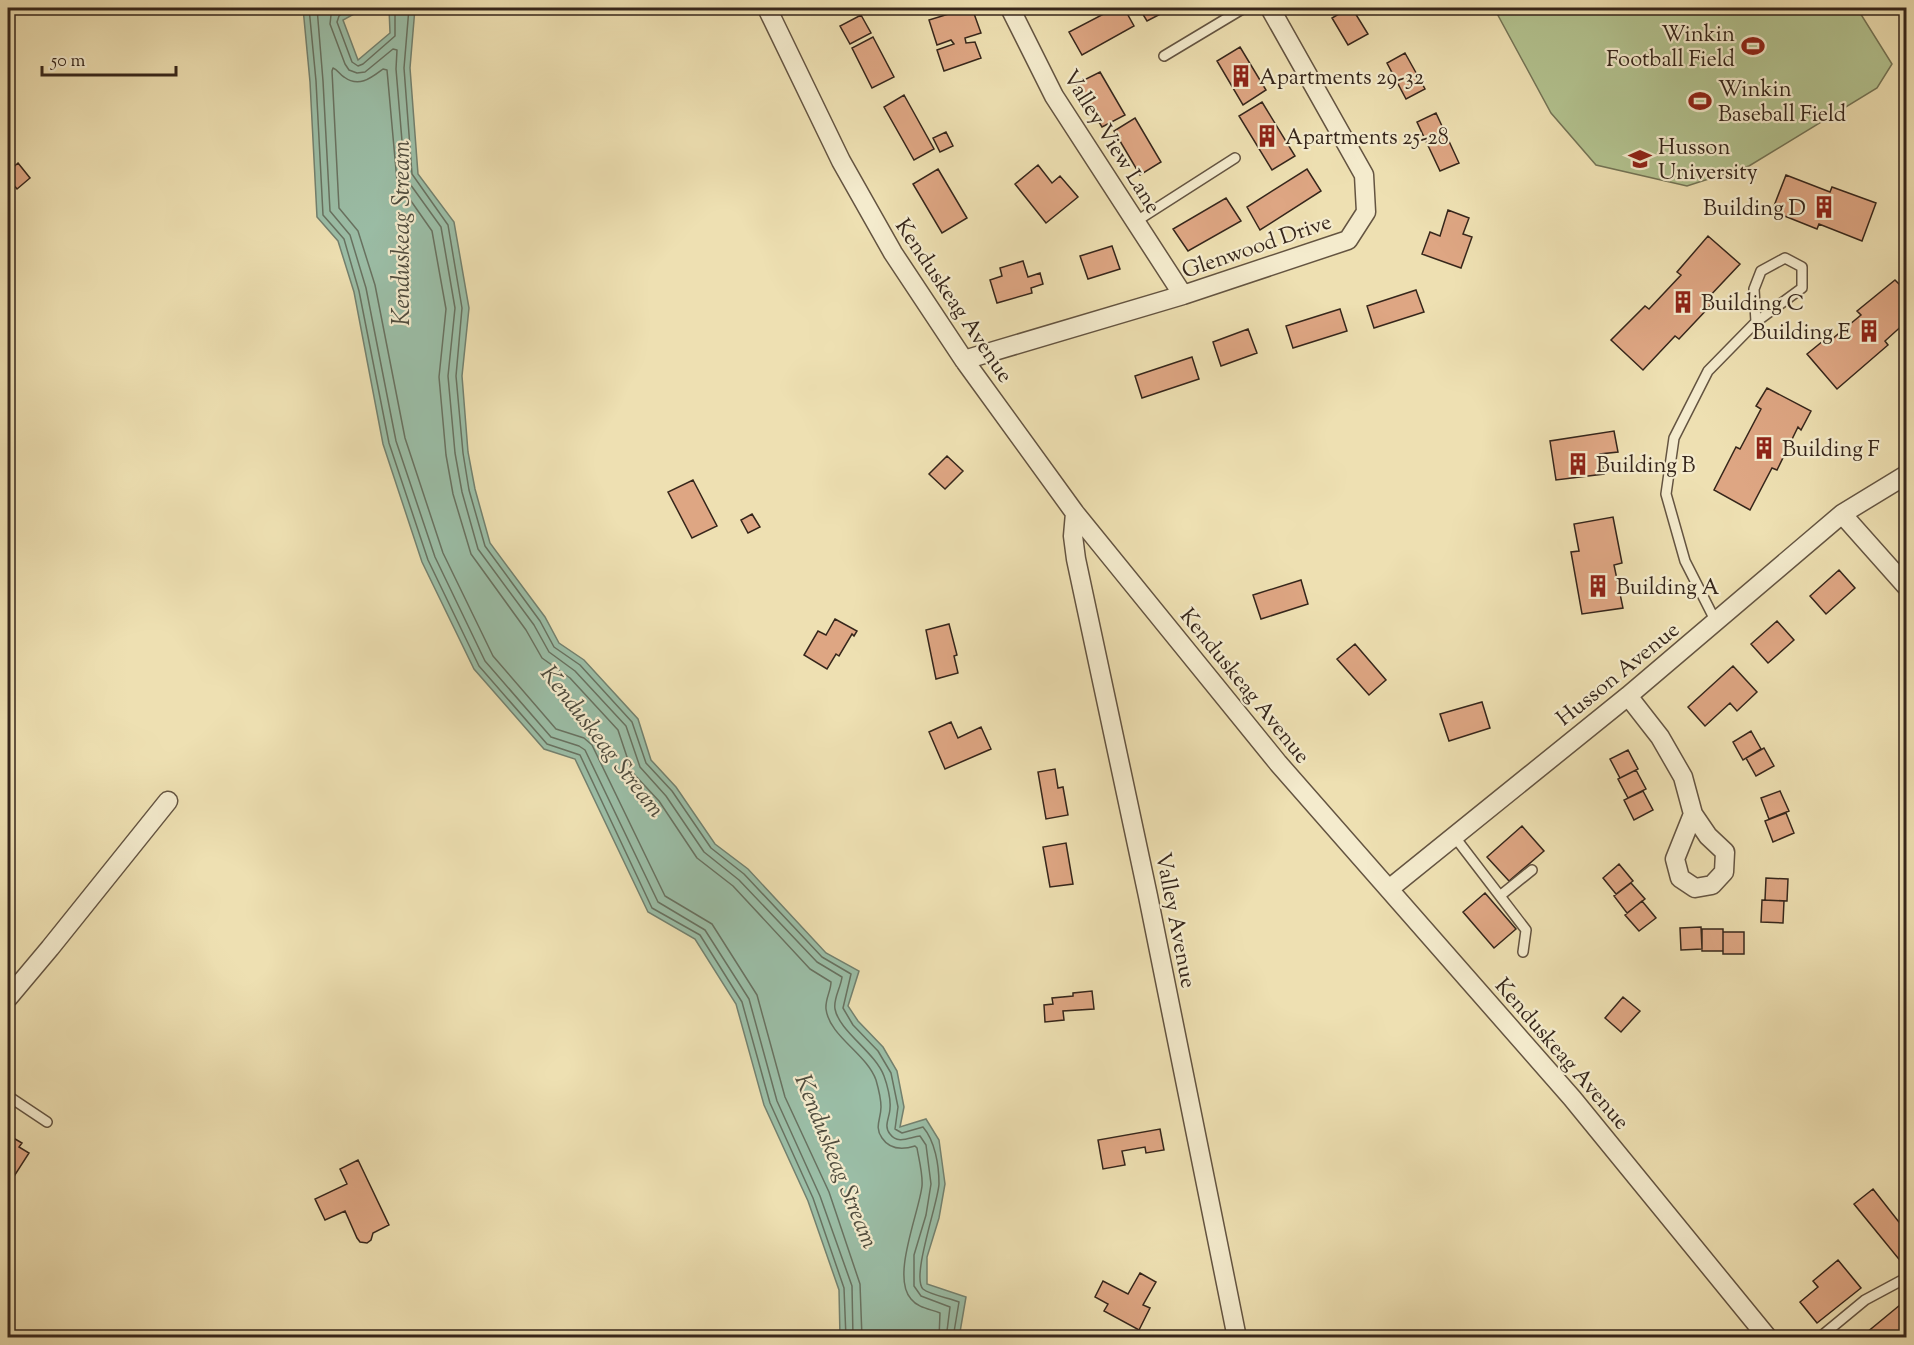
<svg xmlns="http://www.w3.org/2000/svg" width="1914" height="1345" font-family="'Sorts Mill Goudy',serif">
	<style>
		.green { fill: #b3c390; stroke: #747456; stroke-width: 1.5 }
		.water { fill: #9bbea7; stroke: #73816f; stroke-width: 1.5 }
		.lines { fill: none; stroke-linecap: round; stroke-linejoin: round }
		.shore { stroke: #687261; stroke-width: 1.5 }
		.building { fill: #dea683; stroke: #36261b; stroke-width: 1.5 }
		.service-casing { stroke: #645441; stroke-width: 12 }
		.minor-casing { stroke: #645441; stroke-width: 21 }
		.service { stroke: #f4ebcd; stroke-width: 9 }
		.minor { stroke: #f4ebcd; stroke-width: 18 }
		.labels { text-anchor: middle; stroke-width: 4.5; stroke-linejoin: round; paint-order: stroke }
		.poi-label { font-size: 22px; fill: #36261b; stroke: #f4ebcd; text-anchor: start }
		.street-label { font-size: 22px; fill: #36261b; stroke: #f4ebcd }
		.water-label { font-size: 24px; font-style: italic; fill: #4f4c3e; stroke: #f4ebcd }
	</style>
	<rect width="100%" height="100%" fill="#eee0b2"/>
	<filter id="stains"><feTurbulence type="fractalNoise" baseFrequency=".00333" numOctaves="4"/><feColorMatrix values="0 0 0 0 .2 0 0 0 0 .09 0 0 0 0 .02 0 0 0 .5 -.17"/></filter>
	<radialGradient id="worn" r=".72"><stop offset=".6" stop-color="#630" stop-opacity="0"/><stop offset="1" stop-color="#630" stop-opacity=".3"/></radialGradient>
	<!-- green -->
	<path class="green" d="M1494,8H1857L1892,64L1877,88L1749,166L1687,186L1596,165L1551,113Z"/>
	<!-- water -->
	<path class="water" d="M303,8H355L354,14L343,20L358,60L390,33L389,8H415L410,68L418,174L454,222L469,308L462,376L468,452L475,489L490,543L545,617L559,643L584,660L638,719L651,760L676,787L715,844L748,869L826,953L859,971L848,1006L858,1021L883,1047L897,1071L904,1107L900,1127L926,1119L939,1140L945,1184L939,1218L927,1257V1284L966,1297L960,1332L964,1337H840L839,1290L808,1201L764,1105L736,1004L695,939L648,912L575,759L544,749L474,669L422,562L383,444L354,292L338,241L317,217L310,82Z"/>
	<g class="lines">
		<!-- shore -->
		<path class="shore" d="M309,8L316,81L323,215L344,239L359,291L389,443L428,560L479,666L547,744L580,755L652,908L700,935L742,1002L770,1103L813,1198L844,1288L846,1338
			M317,8L323,81L330,211L350,235L366,288L396,441L435,557L485,661L551,737L579,746L585,750L658,902L705,930L749,999L777,1101L820,1196L852,1286L853,1338
			M337,8L331,15L330,24L345,64L349,70L357,73L365,72L393,49L397,50L396,69L405,177L441,227L455,308L448,376L455,453L462,492L478,549L534,625L549,652L575,671L626,726L640,767L666,796L704,852L739,880L817,962L842,977C841,987 833,999 835,1009C839,1031 875,1052 884,1076C887,1084 891,1099 890,1108C890,1117 883,1126 890,1134C898,1145 910,1137 920,1136L926,1145L931,1184L926,1215L914,1255V1286L921,1296L950,1307L947,1331L948,1338
			M349,8L339,16L337,22L352,62L358,66L363,64L395,36V8
			M409,8L404,68L412,174L448,225L462,308L456,376L463,453L469,490L485,546L540,621L554,647L580,665L632,722L646,763L672,791L711,848L744,874L822,957L851,974L843,1008L853,1025L878,1051L891,1073L898,1107L895,1129L902,1133L923,1127C935,1141 939,1165 939,1184C938,1203 911,1277 923,1289C930,1295 950,1298 959,1302L954,1332L957,1338
			M862,1338L860,1284L829,1192L785,1097L757,995L712,924L665,896L592,745L584,738L556,729L493,656L443,553L405,438L375,285L358,231L339,208L332,71L333,68C338,70 339,74 344,77C359,88 371,78 383,69L387,70L397,181L432,231L446,309L439,377L446,455L453,494L471,554L526,630L542,658L570,678L618,730L632,772L659,801L697,858L733,886L810,969L831,982C831,991 825,999 826,1009C829,1036 867,1054 876,1080C878,1087 881,1099 881,1107C881,1119 874,1127 882,1138C890,1150 902,1150 915,1146L917,1148C919,1160 923,1174 922,1186C919,1213 891,1277 911,1299C918,1308 930,1309 940,1313L939,1338"/>
	</g>
	<!-- building -->
	<path class="building" d="M968,8H972L981,33L965,38L966,43L975,42L981,58L944,71L937,50L954,44L951,40L937,45L929,20Z
		M1115,8H1124L1134,26L1082,55L1069,32Z
		M1139,8H1172L1147,21Z
		M1349,8H1352L1368,34L1348,45L1332,18Z
		M861,15L871,33L850,44L840,26Z
		M873,37L894,77L872,88L852,48Z
		M1240,47L1266,90L1243,105L1217,61Z
		M1405,53L1425,89L1406,99L1387,63Z
		M1100,72L1125,115L1102,127L1076,84Z
		M904,95L934,149L914,160L884,107Z
		M1262,102L1295,156L1272,170L1239,116Z
		M1436,113L1459,163L1440,171L1417,122Z
		M1135,118L1161,162L1140,175L1114,131Z
		M946,132L953,146L940,152L933,138Z
		M18,163L30,178L17,189L8,178V172Z
		M1038,165L1052,183L1060,176L1078,197L1046,223L1015,184Z
		M938,169L967,218L942,233L913,184Z
		M1307,169L1321,191L1260,230L1247,207Z
		M1786,175L1830,192L1832,187L1876,203L1862,241L1819,224L1817,229L1772,211Z
		M1226,198L1241,221L1188,251L1173,229Z
		M1448,210L1469,218L1463,234L1472,237L1461,268L1422,254L1430,232L1440,236Z
		M1708,236L1740,264L1707,299L1712,304L1679,339L1675,336L1643,370L1611,340L1645,306L1649,309L1681,275L1677,272Z
		M1112,246L1120,269L1088,279L1080,256Z
		M1023,261L1028,277L1040,273L1043,284L1031,288L1032,293L997,303L990,280L1002,276L1000,268Z
		M1895,280L1906,291V322L1885,341L1888,345L1837,389L1807,354L1823,341L1826,344L1861,315L1857,311Z
		M1416,290L1424,312L1374,328L1367,306Z
		M1340,309L1347,331L1293,348L1286,326Z
		M1248,329L1257,353L1221,366L1213,342Z
		M1192,357L1199,379L1142,398L1135,376Z
		M1767,388L1811,411L1801,430L1798,427L1777,470L1772,468L1750,510L1714,490L1736,447L1740,449L1761,409L1756,406Z
		M1614,431L1618,452L1600,454L1604,474L1556,480L1550,441Z
		M947,456L963,471L945,489L929,474Z
		M693,480L717,526L692,538L668,492Z
		M752,514L760,527L748,533L741,520Z
		M1613,517L1622,563L1614,565L1623,608L1582,614L1571,552L1579,551L1574,524Z
		M1839,570L1855,588L1826,614L1810,596Z
		M1301,580L1308,604L1261,619L1253,595Z
		M835,619L857,631L854,636L852,634L839,656L836,654L827,669L804,655L818,631L826,635Z
		M1777,621L1794,640L1768,663L1751,644Z
		M949,624L957,655L954,656L958,673L936,679L926,630Z
		M1355,644L1386,680L1369,695L1337,659Z
		M1733,666L1757,692L1737,711L1730,703L1705,726L1688,707Z
		M1482,702L1490,728L1449,741L1440,714Z
		M951,722L958,738L981,727L991,749L945,769L929,732Z
		M1751,731L1761,749L1743,760L1733,742Z
		M1764,748L1774,766L1756,776L1746,758Z
		M1628,750L1638,769L1620,778L1610,759Z
		M1055,769L1058,788L1063,787L1068,815L1046,819L1038,772Z
		M1636,770L1646,789L1628,798L1618,779Z
		M1643,791L1653,810L1634,820L1624,800Z
		M1780,791L1789,811L1769,819L1761,798Z
		M1786,813L1794,833L1773,842L1765,821Z
		M1522,826L1544,851L1509,881L1487,857Z
		M1066,843L1073,884L1050,887L1043,847Z
		M1619,864L1633,881L1616,894L1603,878Z
		M1766,878L1788,879L1787,901L1765,900Z
		M1631,883L1645,899L1627,913L1614,896Z
		M1485,893L1516,929L1494,948L1463,912Z
		M1762,900L1784,901L1783,923L1761,922Z
		M1642,901L1656,918L1639,931L1625,915Z
		M1701,927L1702,949L1681,950L1680,928Z
		M1702,929H1723V951H1702Z
		M1723,932H1744V954H1723Z
		M1092,991L1094,1009L1063,1011L1064,1020L1045,1022L1044,1005L1053,1004L1052,998L1073,996V993Z
		M1623,997L1640,1011L1621,1032L1605,1018Z
		M1160,1129L1164,1150L1146,1153L1145,1147L1122,1151L1125,1165L1103,1169L1098,1140Z
		M10,1136L22,1143L19,1147L29,1153L13,1178L8,1174V1138Z
		M358,1160L389,1225L373,1233L371,1240L367,1243L360,1242L357,1238L345,1211L325,1220L315,1199L347,1184L340,1169Z
		M1873,1189L1906,1231V1259L1902,1263L1854,1204Z
		M1838,1260L1861,1288L1817,1323L1800,1302L1818,1287L1813,1281Z
		M1140,1273L1156,1282L1143,1305L1150,1308L1139,1330L1104,1311L1108,1304L1095,1297L1103,1281L1128,1294Z
		M1906,1300V1331L1899,1338H1860Z"/>
	<g class="lines">
		<!-- service casing -->
		<g class="service-casing">
			<path id="service" d="M1164,56L1244,8
				M1135,222L1235,158
				M1716,622L1685,561L1666,494L1674,438L1708,371L1756,322L1802,288V267L1785,258L1761,271L1754,289L1756,322
				M1454,836L1526,930L1523,952
				M1501,895L1532,870
				M8,1096L47,1122
				M1819,1338L1865,1300L1906,1278"/>
		</g>
		<!-- minor casing -->
		<g class="minor-casing">
			<path id="minor" d="M767,8L841,161L893,253L964,360L1075,513L1278,763L1572,1098L1768,1338
				M1010,8L1054,96L1183,295
				M964,360L1183,295L1348,240L1366,212L1364,175L1270,8
				M1075,513L1073,536L1076,559L1148,896L1237,1338
				M1842,514L1906,586
				M1628,696L1660,737L1683,777L1693,814L1675,859L1680,878L1695,888L1712,885L1724,872L1725,852L1708,836L1693,814
				M1389,889L1628,696L1842,514L1906,475
				M8,998L50,948L168,801"/>
		</g>
		<!-- service -->
		<use href="#service" class="service"/>
		<!-- minor -->
		<use href="#minor" class="minor"/>
	</g>
	<!-- icons -->
	<defs>
		<g id="stadium-bare" transform="scale(1.8)"><path d="M0-5a6.5 5 0 1 0 0 10a6.5 5 0 1 0 0-10ZM-3.5-1.8h7v3.6h-7Z" fill="#8f2418" stroke="#f4ebcd" stroke-width="2.5" paint-order="stroke"/></g>
		<g id="building-bare" transform="scale(1.8)"><path d="M-4-6H4V6H1V3H-1V6H-4ZM-2.5-4.3h1.7v1.8h-1.7ZM.8-4.3h1.7v1.8H.8ZM-2.5-1h1.7V.8h-1.7ZM.8-1h1.7V.8H.8Z" fill="#8f2418" stroke="#f4ebcd" stroke-width="2.5" paint-order="stroke"/></g>
		<g id="university-bare" transform="scale(1.8)"><path d="M0-5L7-2L0 1L-7-2ZM-4 1L0 2.5L4 1V4Q0 6-4 4Z" fill="#8f2418" stroke="#f4ebcd" stroke-width="2.5" paint-order="stroke"/></g>
	</defs>
	<g fill-rule="evenodd">
		<use href="#stadium-bare" x="1753" y="46"/>
		<use href="#building-bare" x="1241" y="76"/>
		<use href="#stadium-bare" x="1700" y="101"/>
		<use href="#building-bare" x="1267" y="136"/>
		<use href="#university-bare" x="1640" y="159"/>
		<use href="#building-bare" x="1824" y="207"/>
		<use href="#building-bare" x="1683" y="302"/>
		<use href="#building-bare" x="1869" y="331"/>
		<use href="#building-bare" x="1764" y="448"/>
		<use href="#building-bare" x="1578" y="464"/>
		<use href="#building-bare" x="1598" y="586"/>
	</g>
	<g class="labels">
		<!-- poi labels -->
		<g class="poi-label">
			<text x="1735" y="41" text-anchor="end">Winkin<tspan x="1735" dy="25">Football Field</tspan></text>
			<text x="1259" y="84">Apartments 29-32</text>
			<text x="1718" y="96">Winkin<tspan x="1718" dy="25">Baseball Field</tspan></text>
			<text x="1285" y="144">Apartments 25-28</text>
			<text x="1658" y="154">Husson<tspan x="1658" dy="25">University</tspan></text>
			<text x="1806" y="215" text-anchor="end">Building D</text>
			<text x="1701" y="310">Building C</text>
			<text x="1851" y="339" text-anchor="end">Building E</text>
			<text x="1782" y="456">Building F</text>
			<text x="1596" y="472">Building B</text>
			<text x="1616" y="594">Building A</text>
		</g>
		<!-- street labels -->
		<g class="street-label">
			<text transform="translate(1113 141) rotate(58)" y="8">Valley View Lane</text>
			<text transform="translate(1256 245) rotate(-19)" y="8">Glenwood Drive</text>
			<text transform="translate(955 300) rotate(56)" y="8">Kenduskeag Avenue</text>
			<text transform="translate(1617 673) rotate(-39)" y="8">Husson Avenue</text>
			<text transform="translate(1246 685) rotate(51)" y="8">Kenduskeag Avenue</text>
			<text transform="translate(1177 920) rotate(79)" y="8">Valley Avenue</text>
			<text transform="translate(1563 1053) rotate(49)" y="8">Kenduskeag Avenue</text>
		</g>
		<!-- water labels -->
		<g class="water-label">
			<text transform="translate(401 233) rotate(-90)" y="8">Kenduskeag Stream</text>
			<text transform="translate(603 741) rotate(52)" y="8">Kenduskeag Stream</text>
			<text transform="translate(837 1161) rotate(68)" y="8">Kenduskeag Stream</text>
		</g>
	</g>
	<!-- margin -->
	<rect width="1914" height="1345" fill="none" stroke="#eee0b2" stroke-width="30"/>
	<rect x="9" y="9" width="1896" height="1327" fill="none" stroke="#36261b" stroke-width="3"/>
	<rect x="15" y="15" width="1884" height="1315" fill="none" stroke="#36261b" stroke-width="1.5"/>
	<!-- scale -->
	<path d="M42 66v9h134v-9" fill="none" stroke="#36261b" stroke-width="3"/>
	<text x="51" y="66" font-size="18" fill="#36261b" stroke="#f4ebcd" stroke-width="4.5" paint-order="stroke">50 m</text>
	<rect width="100%" height="100%" filter="url(#stains)"/>
	<rect width="100%" height="100%" fill="url(#worn)"/>
</svg>
